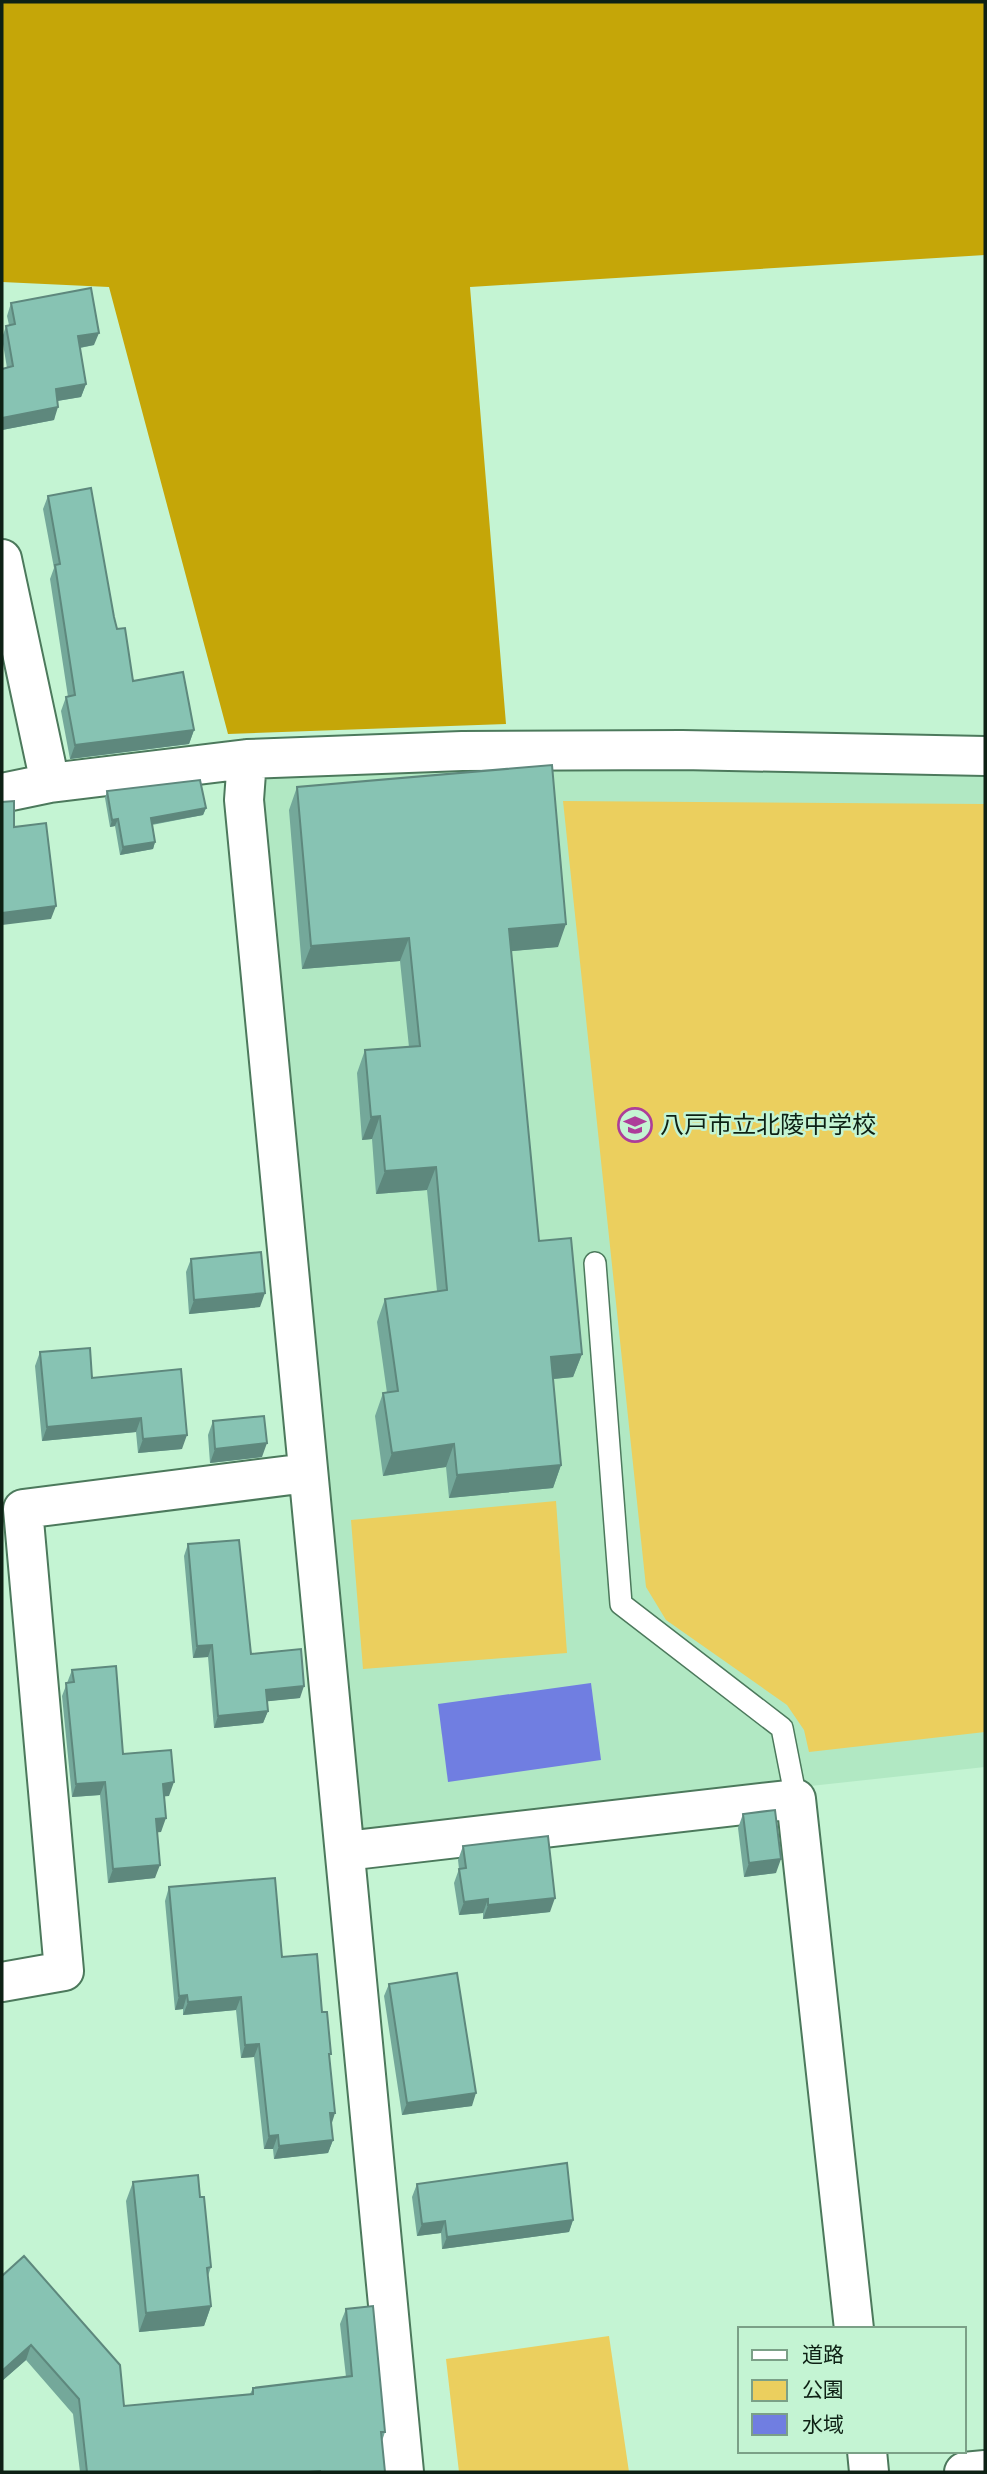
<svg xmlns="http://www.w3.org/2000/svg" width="987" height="2474" font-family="'Source Sans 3','Noto Sans JP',sans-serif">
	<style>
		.built { fill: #b1e8c3 }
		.green { fill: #ebcf5e }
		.forest { fill: #c5a608 }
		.water { fill: #707ee1 }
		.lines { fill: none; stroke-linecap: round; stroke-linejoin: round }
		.service-casing { stroke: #4c795c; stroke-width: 24 }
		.minor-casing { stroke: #4c795c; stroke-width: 42 }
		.service { stroke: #fff; stroke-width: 21 }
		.minor { stroke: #fff; stroke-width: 38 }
		.wall { fill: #74a89a }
		.shaded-wall { fill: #5e887d }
		.building { fill: #87c3b3; stroke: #5e887d; stroke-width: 2 }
		.labels { text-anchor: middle; stroke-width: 5; stroke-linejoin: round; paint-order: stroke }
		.poi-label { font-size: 24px; fill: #0e2115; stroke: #c4f4d3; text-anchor: start }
	</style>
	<rect width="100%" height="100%" fill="#c4f4d3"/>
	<!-- built -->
	<path class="built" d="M985,769V1767L371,1834L355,1822L254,789L262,770Z"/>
	<!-- green -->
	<path class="green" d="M563,801L985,804V1732L809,1752L804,1730L787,1705L666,1620L646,1587Z
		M556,1501L567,1653L363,1669L351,1520Z
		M609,2336L629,2472H459L446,2359Z"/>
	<!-- forest -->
	<path class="forest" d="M2,2H985V255L470,287L506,724L228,734L109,287L2,282Z"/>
	<!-- water -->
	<path class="water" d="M591,1683L601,1760L448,1782L438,1704Z"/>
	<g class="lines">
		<!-- service casing -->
		<g class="service-casing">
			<path id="service" d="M595,1263L621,1604L782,1728L796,1799"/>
		</g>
		<!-- minor casing -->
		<g class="minor-casing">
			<path id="minor" d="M2,559L50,783
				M247,759L244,800L404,2472
				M2,793L50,783L247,759L462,751L682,750L985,756
				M345,1851L796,1799L854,2329
				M2,1982L64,1971L23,1509L307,1473
				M867,2451L869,2472
				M964,2472L985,2470"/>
		</g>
		<!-- service -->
		<use href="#service" class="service"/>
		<!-- minor -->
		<use href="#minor" class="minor"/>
	</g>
	<!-- wall -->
	<path class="wall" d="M11,303L94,345L80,348L86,384L81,397L57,401L54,420L2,430V369L7,368L2,338L6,326L9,325L7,316Z
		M48,496L114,617L133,681L194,730L189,744L70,759L61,711L66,697H68L50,579L54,568L43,509Z
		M297,787L558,947L511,951L539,1241L582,1354L573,1377L553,1379L561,1465L553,1488L449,1498L446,1467L383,1476L375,1416L383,1393H387L377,1322L385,1299L437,1291L427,1190L376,1194L372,1139L362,1140L357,1073L365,1050L409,1047L400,961L302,969L289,810Z
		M107,791L206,808L203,815L152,825L155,842L153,849L120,855L115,826L110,827L105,798Z
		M191,1259L260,1307L189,1314L186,1272Z
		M40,1352L92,1378L182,1449L138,1453L136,1432L42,1441L35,1366Z
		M213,1421L262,1457L210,1463L208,1435Z
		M188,1544L251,1654L300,1698L267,1701L268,1711L263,1723L214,1728L208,1657L193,1658L184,1556Z
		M72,1670L123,1754L169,1796H164L161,1832H157L155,1878L108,1883L100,1795L72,1797L62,1696Z
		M743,1814L776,1873L744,1877L738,1828Z
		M463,1846L550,1912L483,1919V1913L459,1915L454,1883L459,1869L458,1860Z
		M169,1887L282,1957L322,2012L329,2058L331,2124L333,2140L328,2153L274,2159L273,2149H264L254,2057L241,2058L236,2010L183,2015V2009L175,2010L165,1901Z
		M389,1984L472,2106L402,2115L384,1996Z
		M133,2182L200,2197L211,2267L208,2276L211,2306L204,2326L139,2332L126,2201Z
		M417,2184L573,2220L569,2232L442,2249L441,2233L417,2236L412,2197Z
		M2,2276L124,2406L250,2394L253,2388L346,2377L340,2324L346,2309L385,2432L382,2441L385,2472H80L73,2414L26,2360L2,2381Z"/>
	<!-- shaded-wall -->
	<path class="shaded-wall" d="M99,333L94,345L73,349L78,336Z
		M86,384L81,397L51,402L56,389Z
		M58,407L54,420L2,430V418Z
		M194,730L189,744L70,759L75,745Z
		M206,808L203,815L148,825L151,818Z
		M118,819L115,826L110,827L112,820Z
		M155,842L153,849L120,855L123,847Z
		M56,906L51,919L2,925V913Z
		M566,924L558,947L501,952L509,929Z
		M409,938L400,961L302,969L311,946Z
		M380,1116L372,1139L362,1140L371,1117Z
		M436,1167L427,1190L376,1194L385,1171Z
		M265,1293L260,1307L189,1314L194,1300Z
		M582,1354L573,1377L543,1380L551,1357Z
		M141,1418L136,1432L42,1441L47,1427Z
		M187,1435L182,1449L138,1453L143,1439Z
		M267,1443L262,1457L210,1463L215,1449Z
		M454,1444L446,1467L383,1476L392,1453Z
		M561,1465L553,1488L449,1498L457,1475Z
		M212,1645L208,1657L193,1658L197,1646Z
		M304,1686L300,1698L261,1702L266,1690Z
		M268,1711L263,1723L214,1728L218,1716Z
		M105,1782L100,1795L72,1797L76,1784Z
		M174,1782L169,1796L158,1797L163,1784Z
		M166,1818L161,1832L151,1833L156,1819Z
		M781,1859L776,1873L744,1877L749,1863Z
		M160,1865L155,1878L108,1883L113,1869Z
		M555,1898L550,1912L483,1919L488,1905Z
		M488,1899L483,1913L459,1915L464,1902Z
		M187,1995L183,2009L175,2010L179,1996Z
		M241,1997L236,2010L183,2015L188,2002Z
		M259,2044L254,2057L241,2058L245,2045Z
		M476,2093L472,2106L402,2115L407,2103Z
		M330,2113H335L331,2126Z
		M278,2135L273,2149H264L269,2136Z
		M333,2140L328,2153L274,2159L279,2146Z
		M573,2220L569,2232L442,2249L447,2237Z
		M445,2221L441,2233L417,2236L422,2224Z
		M211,2306L204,2326L139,2332L146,2313Z
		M31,2345L26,2360L2,2381V2371Z"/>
	<!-- building -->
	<path class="building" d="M91,288L99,333L78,336L86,384L56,389L58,407L2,418V369L13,366L6,326L15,324L11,303Z
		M91,488L114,617L117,629L125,628L133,681L183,672L194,730L75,745L66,697L75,695L55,565L60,564L48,496Z
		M552,765L566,924L509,929L539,1241L571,1238L582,1354L551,1357L561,1465L457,1475L454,1444L392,1453L383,1393L398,1391L385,1299L447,1290L436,1167L385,1171L380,1116L371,1117L365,1050L420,1046L409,938L311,946L297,787Z
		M200,780L206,808L151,818L155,842L123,847L118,819L112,820L107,791Z
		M14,801V827L46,823L56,906L2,913V802Z
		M261,1252L265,1293L194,1300L191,1259Z
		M90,1348L92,1378L181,1369L187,1435L143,1439L141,1418L47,1427L40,1352Z
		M264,1416L267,1443L215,1449L213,1421Z
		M239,1540L251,1654L301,1649L304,1686L266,1690L268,1711L218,1716L212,1645L197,1646L188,1544Z
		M116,1666L123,1754L171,1750L174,1782L163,1784L166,1818L156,1819L160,1865L113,1869L105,1782L76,1784L66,1683L74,1682L72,1670Z
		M775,1810L781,1859L749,1863L743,1814Z
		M548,1836L555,1898L488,1905V1899L464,1902L459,1869L466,1868L463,1846Z
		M275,1878L282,1957L317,1954L322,2012H327L331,2054H329L335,2113H330L333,2140L279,2146L278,2135L269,2136L259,2044L245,2045L241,1997L188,2002L187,1995L179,1996L169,1887Z
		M457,1973L476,2093L407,2103L389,1984Z
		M567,2163L573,2220L447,2237L445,2221L422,2224L417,2184Z
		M198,2175L200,2197H204L211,2267L207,2268L211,2306L146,2313L133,2182Z
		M24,2256L120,2365L124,2406L253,2394V2388L352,2376L346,2309L373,2306L385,2432H381L385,2472H320V2471L309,2472H87L79,2399L31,2345L2,2371V2276Z"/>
	<!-- icons -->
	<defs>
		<g id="school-ring" transform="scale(1.75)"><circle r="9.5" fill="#c4f4d3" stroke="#ad3d99" stroke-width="1.5"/><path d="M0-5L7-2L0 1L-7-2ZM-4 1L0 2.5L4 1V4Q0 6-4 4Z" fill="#ad3d99"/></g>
	</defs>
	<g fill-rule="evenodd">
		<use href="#school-ring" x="635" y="1125"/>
	</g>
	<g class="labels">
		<!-- poi labels -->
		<g class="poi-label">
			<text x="660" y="1133">八戸市立北陵中学校</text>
		</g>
	</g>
	<!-- border -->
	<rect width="987" height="2474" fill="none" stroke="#0e2115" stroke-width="7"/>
	<!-- legend -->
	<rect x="738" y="2327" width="228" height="126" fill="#c4f4d3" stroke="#7ba087" stroke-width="2"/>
	<rect x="752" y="2350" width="35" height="10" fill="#ffffff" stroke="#7ba087" stroke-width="2"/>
	<text x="802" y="2362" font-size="21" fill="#0e2115">道路</text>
	<rect x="752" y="2380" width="35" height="21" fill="#ebcf5e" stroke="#7ba087" stroke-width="2"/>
	<text x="802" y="2397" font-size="21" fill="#0e2115">公園</text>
	<rect x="752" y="2414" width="35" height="21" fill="#707ee1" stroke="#7ba087" stroke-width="2"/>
	<text x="802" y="2432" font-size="21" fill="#0e2115">水域</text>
</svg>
